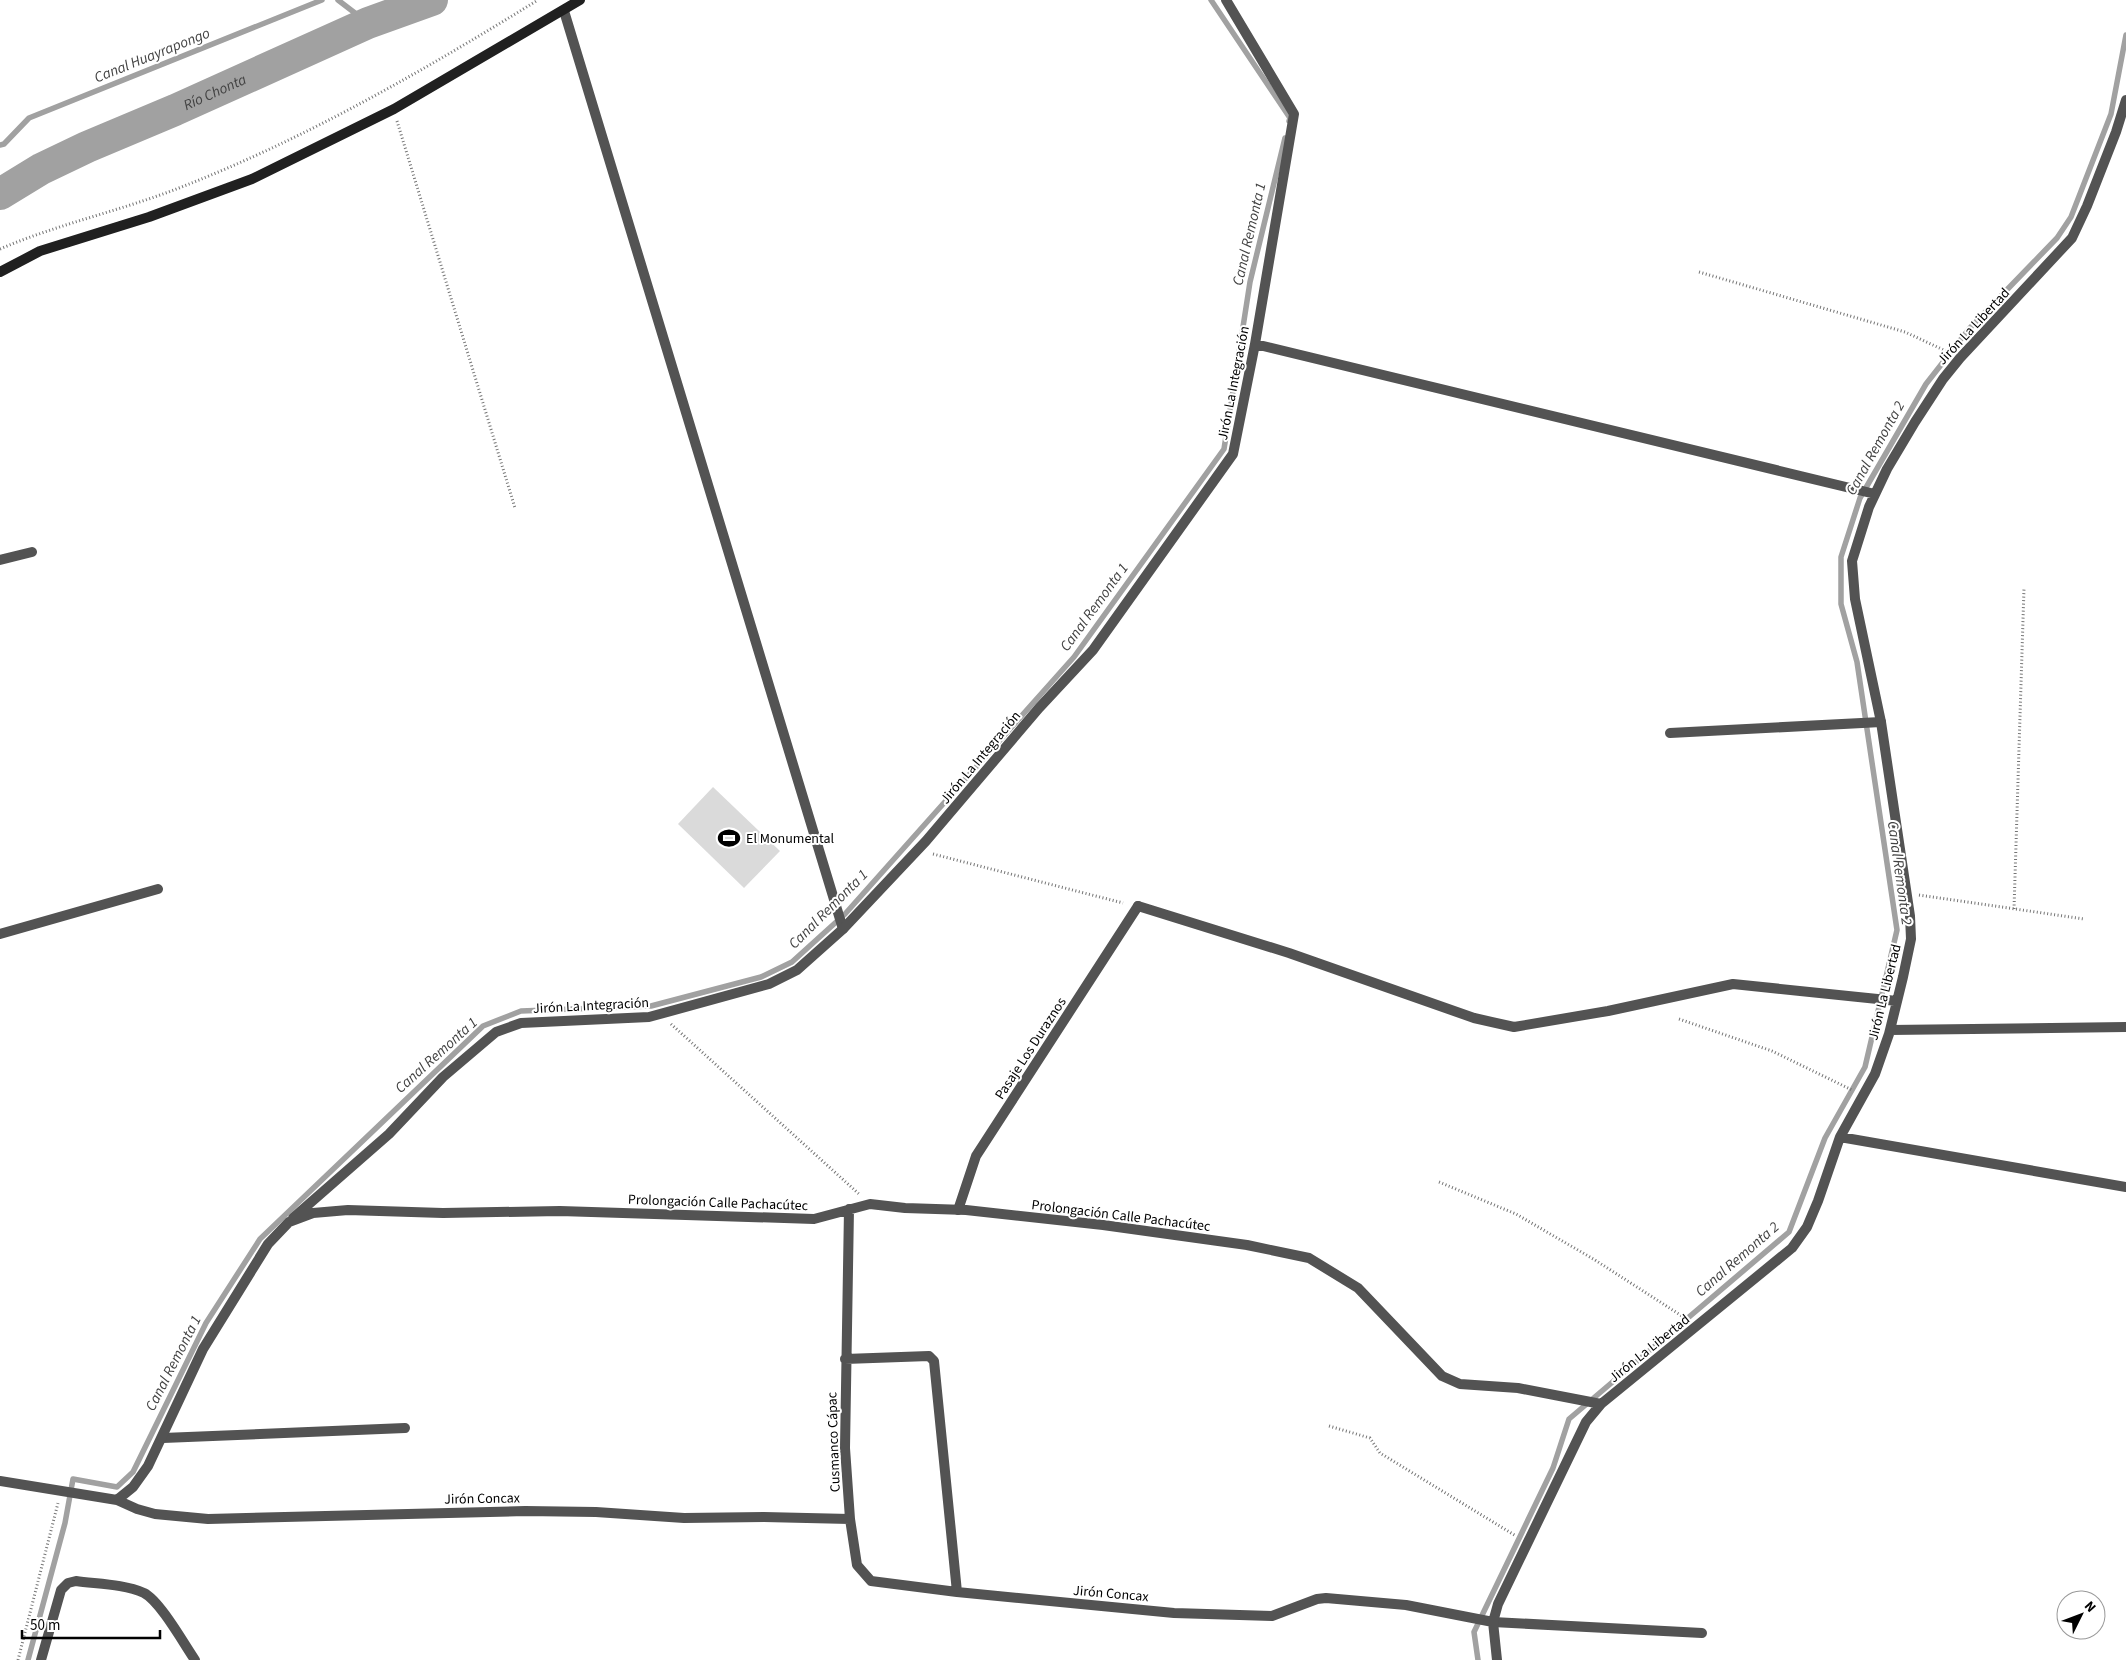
<svg xmlns="http://www.w3.org/2000/svg" width="2126" height="1660" font-family="'Source Sans 3',sans-serif">
	<style>
		.grass { fill: #dadada }
		.lines { fill: none; stroke-linecap: round; stroke-linejoin: round }
		.stream { stroke: #a1a1a1; stroke-width: 5.5 }
		.river { stroke: #a1a1a1; stroke-width: 32 }
		.path { stroke: #757575; stroke-width: 3; stroke-dasharray: 1 2.5; stroke-linecap: butt }
		.service { stroke: #535353; stroke-width: 10 }
		.minor { stroke: #535353; stroke-width: 10 }
		.secondary { stroke: #202020; stroke-width: 10 }
		.labels { text-anchor: middle; stroke-width: 4; stroke-linejoin: round; paint-order: stroke }
		.street-label { font-size: 14px; fill: #000; stroke: #fff }
		.poi-label { font-size: 14px; fill: #000; stroke: #fff; text-anchor: start }
		.water-label { font-size: 15px; font-style: italic; fill: #424242; stroke: #fff }
	</style>
	<rect width="100%" height="100%" fill="#fff"/>
	<!-- grass -->
	<path class="grass" d="M713,787L780,851L744,888L678,824Z"/>
	<g class="lines">
		<!-- stream -->
		<path class="stream" d="M338,0L368,23
			M1211,0L1290,118L1289,121
			M0,145L4,144L29,118L322,0
			M28,1660L65,1523L73,1479L117,1487L133,1472L206,1323L260,1239L483,1026L521,1011L651,1006L761,977L792,962L845,914L1074,657L1224,449L1250,282L1285,138
			M1478,1660L1474,1632L1553,1468L1569,1419L1789,1232L1825,1138L1865,1067L1897,930L1857,662L1841,604V557L1860,498L1926,384L1969,329L2057,238L2071,217L2111,114L2126,35"/>
		<!-- river -->
		<path class="river" id="s1" d="M0,194L41,169L87,147L175,110L368,23L432,0"/>
		<!-- path -->
		<path class="path" d="M397,121L515,508
			M0,249C58,224 120,211 179,188C305,139 423,71 538,0
			M1699,272L1905,332L1948,352
			M933,854L1123,903
			M1919,895L2084,919
			M2014,909L2024,588
			M1679,1019L1772,1051L1852,1090
			M671,1024L859,1194
			M1439,1182L1516,1214L1595,1260L1685,1318
			M1329,1426L1370,1438L1380,1453L1516,1536
			M18,1660L58,1503"/>
		<!-- service -->
		<path class="service" d="M564,11L843,929
			M1670,733L1881,722
			M0,934L158,889
			M958,1210L976,1156L1138,906
			M163,1438L405,1428
			M1493,1622L1702,1633"/>
		<!-- minor -->
		<path class="minor" d="M1255,344L1875,494
			M0,560L32,552
			M1138,906L1289,953L1474,1018L1514,1027L1608,1011L1733,984L1897,1001
			M1890,1030L2126,1027
			M1840,1137L2126,1187
			M849,1209L845,1448L850,1519L857,1565L871,1581L957,1592
			M293,1218L389,1134L443,1077L496,1032L521,1023L649,1017L769,984L797,970L843,929L926,841L1039,708L1093,650L1233,454L1255,344L1294,114L1226,0
			M845,1359L929,1356L934,1361L957,1592L1174,1613L1272,1616L1317,1599L1326,1598L1406,1605L1493,1622
			M0,1481L117,1500L133,1487L148,1466L203,1349L268,1244L289,1222L313,1213L348,1210L443,1213L560,1211L814,1219L870,1204L905,1208L966,1210L1103,1225L1247,1245L1309,1258L1358,1288L1442,1376L1460,1384L1518,1388L1601,1404
			M117,1500L137,1509L155,1514L208,1519L525,1511L596,1512L684,1518L764,1517L850,1519
			M41,1660L61,1590L68,1583L76,1581C97,1584 124,1584 144,1593C160,1601 184,1644 195,1660
			M1497,1660L1493,1622L1498,1604L1586,1422L1601,1404L1792,1248L1807,1227L1818,1201L1840,1137L1875,1074L1889,1034L1903,977L1911,939L1910,916L1881,722L1855,599L1852,561L1869,507L1887,469L1915,422L1943,379L1960,358L2072,238L2087,206L2116,132L2126,100"/>
		<!-- secondary -->
		<path class="secondary" d="M0,272L40,251L149,217L252,179L394,109L580,0"/>
	</g>
	<!-- icons -->
	<defs>
		<g id="stadium-bare" transform="scale(1.725)"><path d="M0-5a6.5 5 0 1 0 0 10a6.5 5 0 1 0 0-10ZM-3.5-1.8h7v3.6h-7Z" fill="#000" stroke="#fff" stroke-width="2.5" paint-order="stroke"/></g>
	</defs>
	<g fill-rule="evenodd">
		<use href="#stadium-bare" x="729" y="838"/>
	</g>
	<g class="labels">
		<!-- street labels -->
		<g class="street-label">
			<text transform="translate(1973 326) rotate(-47)" y="5">Jirón La Libertad</text>
			<text transform="translate(1233 383) rotate(-79)" y="5">Jirón La Integración</text>
			<text transform="translate(980 757) rotate(-50)" y="5">Jirón La Integración</text>
			<text transform="translate(1884 992) rotate(-76)" y="5">Jirón La Libertad</text>
			<text transform="translate(591 1005) rotate(-3)" y="5">Jirón La Integración</text>
			<text transform="translate(1030 1048) rotate(-57)" y="5">Pasaje Los Duraznos</text>
			<text transform="translate(718 1202) rotate(2)" y="5">Prolongación Calle Pachacútec</text>
			<text transform="translate(1121 1215) rotate(7)" y="5">Prolongación Calle Pachacútec</text>
			<text transform="translate(1649 1348) rotate(-39)" y="5">Jirón La Libertad</text>
			<text transform="translate(833 1442) rotate(-92)" y="5">Cusmanco Cápac</text>
			<text transform="translate(482 1498) rotate(-1)" y="5">Jirón Concax</text>
			<text transform="translate(1111 1593) rotate(5)" y="5">Jirón Concax</text>
		</g>
		<!-- poi labels -->
		<g class="poi-label">
			<text x="746" y="843">El Monumental</text>
		</g>
		<!-- water labels -->
		<g class="water-label">
			<text transform="translate(152 55) rotate(-22)" y="5">Canal Huayrapongo</text>
			<text dy="5" stroke="none"><textPath href="#s1" startOffset="238">Río Chonta</textPath></text>
			<text transform="translate(1249 234) rotate(-77)" y="5">Canal Remonta 1</text>
			<text transform="translate(1875 448) rotate(-61)" y="5">Canal Remonta 2</text>
			<text transform="translate(1094 607) rotate(-54)" y="5">Canal Remonta 1</text>
			<text transform="translate(1900 873) rotate(82)" y="5">Canal Remonta 2</text>
			<text transform="translate(828 909) rotate(-45)" y="5">Canal Remonta 1</text>
			<text transform="translate(436 1055) rotate(-42)" y="5">Canal Remonta 1</text>
			<text transform="translate(1737 1259) rotate(-41)" y="5">Canal Remonta 2</text>
			<text transform="translate(173 1363) rotate(-63)" y="5">Canal Remonta 1</text>
		</g>
	</g>
	<!-- north arrow -->
	<g transform="translate(2081 1615) rotate(48)"><circle r="24" fill="#ffffff" stroke="#999999"/>
	<path d="M0-4L9 19L0 12L-9 19Z" fill="#000000"/>
	<text y="-8" font-size="14" font-weight="bold" text-anchor="middle" fill="#000000">N</text>
	</g>
	<!-- scale -->
	<path d="M22 1630v8h138v-8" fill="none" stroke="#000000" stroke-width="2.5"/>
	<text x="30" y="1630" font-size="15" fill="#000000" stroke="#ffffff" stroke-width="4" paint-order="stroke">50 m</text>
</svg>
